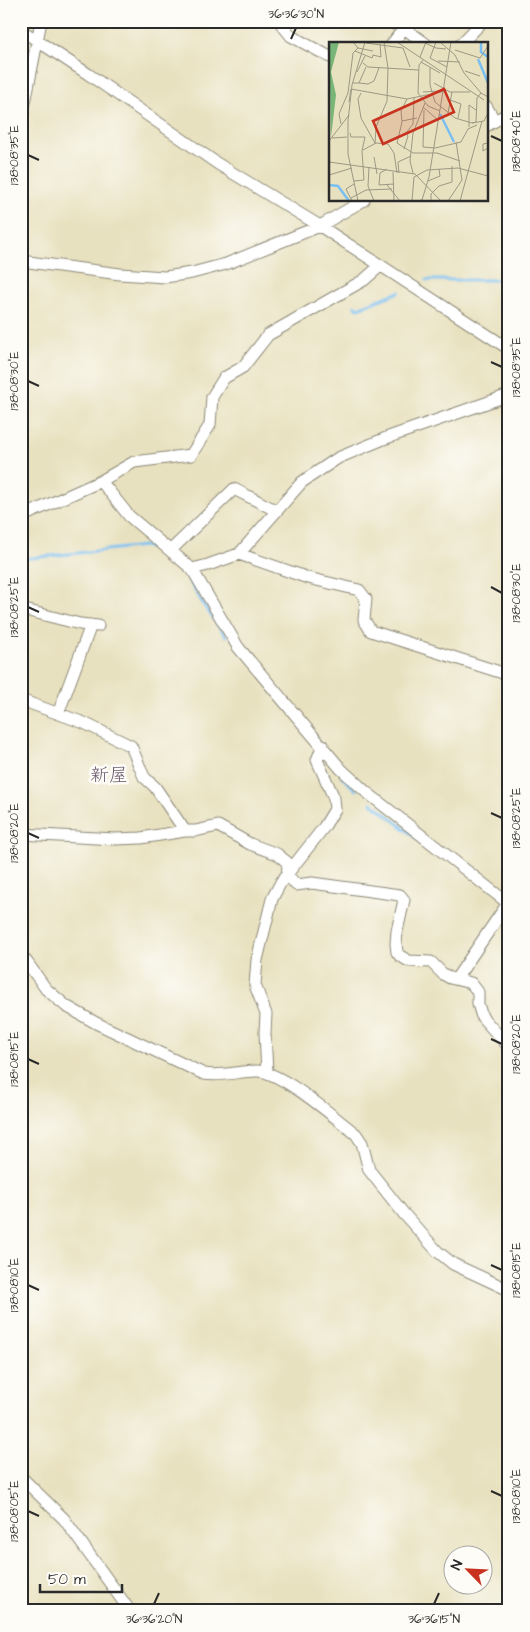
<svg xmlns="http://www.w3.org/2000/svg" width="530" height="1632" font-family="'Architects Daughter','Klee One',sans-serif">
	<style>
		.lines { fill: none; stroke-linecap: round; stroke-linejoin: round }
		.stream { stroke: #7abff1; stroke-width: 3 }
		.minor-casing { stroke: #8a8675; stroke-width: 13 }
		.minor { stroke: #fff; stroke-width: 11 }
		.ticks { fill: none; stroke: #2b2b2b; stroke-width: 2 }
		.labels { text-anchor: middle; stroke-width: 5; stroke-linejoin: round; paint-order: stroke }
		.neighbourhood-label { font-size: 19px; fill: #69596e; stroke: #fdfcf7 }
		.inset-river { fill: none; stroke: #7abff1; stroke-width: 2.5 }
		.inset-road { fill: none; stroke: #9c9884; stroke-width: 1 }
		.view { fill: #c8321e; fill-opacity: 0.15; stroke: #c8321e; stroke-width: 2.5 }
		.inset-edge { fill: none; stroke: #2b2b2b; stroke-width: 2.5 }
		.neatline { fill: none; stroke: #2b2b2b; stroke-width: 2 }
		.ticks-label { font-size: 12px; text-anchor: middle; fill: #2b2b2b }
	</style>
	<rect width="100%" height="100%" fill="#fdfcf7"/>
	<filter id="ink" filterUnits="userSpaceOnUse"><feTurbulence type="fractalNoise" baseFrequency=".02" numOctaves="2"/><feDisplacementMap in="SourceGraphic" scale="10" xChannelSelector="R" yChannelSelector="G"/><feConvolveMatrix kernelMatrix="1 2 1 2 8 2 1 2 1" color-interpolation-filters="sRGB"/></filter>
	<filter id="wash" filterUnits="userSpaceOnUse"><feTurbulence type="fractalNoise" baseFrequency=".0096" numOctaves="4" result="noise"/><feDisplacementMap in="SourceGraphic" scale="20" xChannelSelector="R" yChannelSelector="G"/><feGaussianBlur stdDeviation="1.12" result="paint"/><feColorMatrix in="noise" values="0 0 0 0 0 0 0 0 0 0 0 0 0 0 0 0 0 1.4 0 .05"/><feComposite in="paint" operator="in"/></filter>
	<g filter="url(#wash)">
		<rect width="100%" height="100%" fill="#e8e1bf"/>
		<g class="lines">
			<!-- stream -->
			<path class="stream" d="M427,280H509
				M355,305L358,308L399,292
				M21,559L144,546L156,549L168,555
				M179,564L205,607L226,636
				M342,777L356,790
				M372,803L428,847"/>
		</g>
	</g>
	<g filter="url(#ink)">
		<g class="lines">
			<!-- minor casing -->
			<g class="minor-casing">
				<path id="minor" d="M279,21L291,36L330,57
					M388,21L404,28L426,44
					M21,30L88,74L218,164L320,226L509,349
					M392,44L404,28
					M461,44L483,21
					M486,106L495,121
					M21,123L41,21
					M486,126L509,113
					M21,261L120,274L165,277L192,273L226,264L320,226L364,200
					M101,481L129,516L192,569L238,647L341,769L365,791L509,904
					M21,517L101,481L134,462L191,455L210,425L212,397L224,378L243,367L268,335L364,280L380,266
					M171,550L234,489L275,510
					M239,554L308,578L359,590L366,599L364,620L371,631L509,675
					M192,569L208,565L239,554L302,482L338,458L386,438L509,395
					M21,609L80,624L98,626
					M21,700L84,723L131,746L144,777L155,787L185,831
					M58,714L91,625
					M21,834L115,839L141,838L185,831H195L218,826L250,844L277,854L287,862L288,868L287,874L296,885L312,883L400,895L404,900L397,931L396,944L397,952L400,956L409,961L431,962L443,974L450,978L471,983L478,992V1004L482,1017L507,1045L509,1051
					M21,954L46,989L66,1006L96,1023L204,1074C222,1077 239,1071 257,1071C281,1071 335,1118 356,1134L362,1143L369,1170L404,1214L437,1251L453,1264L509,1290
					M456,979L508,903
					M267,1072L265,1033L266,1014L255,985L257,960L272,899L281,882L324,827L335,809L334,798L317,760L323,745
					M21,1477L64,1519L130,1611"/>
			</g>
			<!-- minor -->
			<use href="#minor" class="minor"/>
		</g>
	</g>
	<!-- ticks -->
	<path class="ticks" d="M291,39L296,28M491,136L502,141M28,155L39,160M491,362L502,367M28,381L39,386M491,587L502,593M28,607L39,612M491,813L502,818M28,833L39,838M491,1039L502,1044M28,1059L39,1064M491,1265L502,1270M28,1285L39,1290M491,1491L502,1496M28,1511L39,1516M154,1604L159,1593M434,1604L439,1593"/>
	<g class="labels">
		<!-- neighbourhood labels -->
		<g class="neighbourhood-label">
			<text x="109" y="781">新屋</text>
		</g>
	</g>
	<!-- overview -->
	<g transform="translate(329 42)">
		<rect width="159" height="159" fill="#e8e1bf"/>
		<path d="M0,0H10L2,30L7,53L2,95Z" fill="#77b676"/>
		<path class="inset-river" d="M152,0V10L159,15M149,17L159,41M111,72L125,100M0,143L9,144L20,159"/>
		<path class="inset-road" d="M24,0L29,6L44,9M68,0L155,58M94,0L107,6L117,7M107,0L101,16L118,25M111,0L126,13L135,31L152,51M37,1L74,6L81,25M126,8L151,16L159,4M26,9L43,16L44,13L52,15L51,2M91,15L97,0M94,18L90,23L89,51L99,64L111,69M109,19L131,20M92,20L111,31M34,21L39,25L90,28M101,26V43L106,60L126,76L143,81L147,80L148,56L152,51L159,55M136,29L151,34M28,30L36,14M24,41H30L37,25M30,41L39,42L45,39L50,26M105,41L121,50H141M94,50L110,49M32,51L29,57L32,76L46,101M78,57L72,69L73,80L68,101L84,111M121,58L132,62L129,76M20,60L22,47L78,57L117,49M94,65L109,78M119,71L123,50M73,79L88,76M143,81L155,79L159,71M12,82L10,72L19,51L24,11L29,6M140,85V63L147,68M21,91L22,95H36M3,96L18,95M0,99L20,73M159,101L154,102V109L159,106M46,102L47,85L58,59L59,26L55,0M94,105L106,106L132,100L139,87L148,83M94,105L95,68M75,107L79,94L77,91L84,82L85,56M34,108L47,101L59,102L65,111L68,131M84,111H108L131,119M45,115L48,132M0,120L86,132L112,159M40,125L39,144L45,159M58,127L51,131L50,143L65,142M64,130L65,159M70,131L69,120L82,114M84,131L81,119L84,91L96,61M0,133L23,126M25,139L35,138L33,109L36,95M99,139L111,134L110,127M58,143L71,159M22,156L37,148L63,147M23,159L17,147L25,142M29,159L19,112V79L23,43L36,0M83,159L85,135L98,128L129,126L159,134M89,159L93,158L100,135L122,0M102,159V152L110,144L123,140V124M119,159L133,138L127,100M131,159L153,79"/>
		<path class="view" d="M115,47L125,70L54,102L44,79Z"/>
		<rect width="159" height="159" class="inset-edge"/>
	</g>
	<!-- margin -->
	<rect width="530" height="1632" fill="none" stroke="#fdfcf7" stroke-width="55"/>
	<!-- north arrow -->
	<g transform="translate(468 1570) rotate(294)"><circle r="24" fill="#fdfcf7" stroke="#a9a8a5"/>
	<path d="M0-4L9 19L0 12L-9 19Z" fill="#c8321e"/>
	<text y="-8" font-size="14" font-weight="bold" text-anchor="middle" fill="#2b2b2b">N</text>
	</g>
	<!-- scale -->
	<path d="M40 1584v8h82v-8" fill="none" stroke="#2b2b2b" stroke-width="2.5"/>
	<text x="48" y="1584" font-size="15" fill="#2b2b2b" stroke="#fdfcf7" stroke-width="4" paint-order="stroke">50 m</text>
	<rect x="28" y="28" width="474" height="1576" class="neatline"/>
	<g class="ticks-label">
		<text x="296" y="18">36°36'30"N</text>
		<text transform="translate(516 141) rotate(-90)" y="4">138°08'40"E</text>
		<text transform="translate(14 155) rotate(-90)" y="4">138°08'35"E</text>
		<text transform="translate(516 367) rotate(-90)" y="4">138°08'35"E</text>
		<text transform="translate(14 381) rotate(-90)" y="4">138°08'30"E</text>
		<text transform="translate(516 593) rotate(-90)" y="4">138°08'30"E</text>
		<text transform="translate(14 607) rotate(-90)" y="4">138°08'25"E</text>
		<text transform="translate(516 818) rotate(-90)" y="4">138°08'25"E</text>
		<text transform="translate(14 833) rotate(-90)" y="4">138°08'20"E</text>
		<text transform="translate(516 1044) rotate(-90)" y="4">138°08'20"E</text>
		<text transform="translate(14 1059) rotate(-90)" y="4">138°08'15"E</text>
		<text transform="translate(516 1270) rotate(-90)" y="4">138°08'15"E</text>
		<text transform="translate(14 1285) rotate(-90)" y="4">138°08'10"E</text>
		<text transform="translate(516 1496) rotate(-90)" y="4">138°08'10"E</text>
		<text transform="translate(14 1511) rotate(-90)" y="4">138°08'05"E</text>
		<text x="154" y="1623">36°36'20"N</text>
		<text x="434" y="1623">36°36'15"N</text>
	</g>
</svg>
